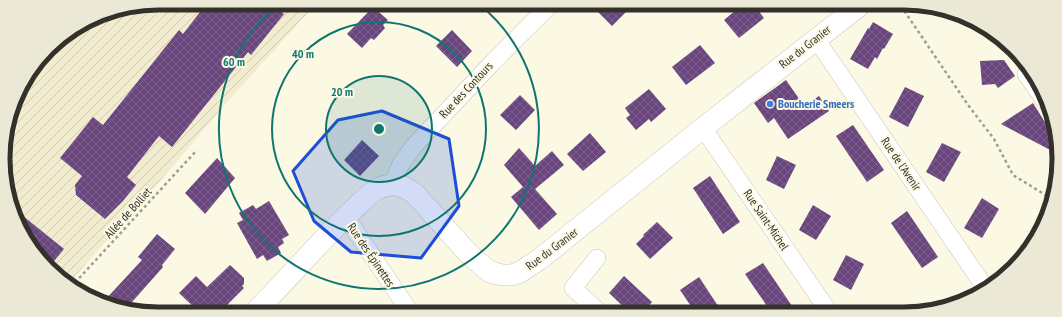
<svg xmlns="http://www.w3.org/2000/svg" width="1062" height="317" font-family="'PT Sans Narrow',sans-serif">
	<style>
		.industrial { fill: url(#industrial-furrows) }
		.building { fill: url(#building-cross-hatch) }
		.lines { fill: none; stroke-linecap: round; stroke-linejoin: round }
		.minor-casing { stroke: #c8c5b1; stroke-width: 18 }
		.tertiary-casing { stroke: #c8c5b1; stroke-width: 22 }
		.path { stroke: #a09e8f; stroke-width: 2.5; stroke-dasharray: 3 3; stroke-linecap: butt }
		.minor { stroke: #fff; stroke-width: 17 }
		.tertiary { stroke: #fff; stroke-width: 21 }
		.marked { fill: #1d4ed8; fill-opacity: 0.2; stroke: #1d4ed8; stroke-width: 3; stroke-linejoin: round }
		.ring { fill: none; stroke: #0f766e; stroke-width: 2 }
		.shop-dot { fill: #3f7fe0; stroke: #fbf8e4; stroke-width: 1.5 }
		.labels { text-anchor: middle; stroke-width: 4; stroke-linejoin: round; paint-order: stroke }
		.street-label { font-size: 12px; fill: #333129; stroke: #fbf8e4 }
		.shop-label { font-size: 12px; font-weight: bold; fill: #366cbe; stroke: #fbf8e4; text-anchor: start }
		.rim { fill: none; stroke: #333129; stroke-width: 5 }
		.centre { fill: #0f766e; stroke: #fbf8e4; stroke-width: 2 }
		.ring-label { font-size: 12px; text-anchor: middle; font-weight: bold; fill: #0f766e; stroke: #fbf8e4; stroke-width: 4; stroke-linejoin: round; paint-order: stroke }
	</style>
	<defs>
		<pattern id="industrial-furrows" width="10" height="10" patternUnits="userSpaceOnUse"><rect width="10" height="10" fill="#f1ecd0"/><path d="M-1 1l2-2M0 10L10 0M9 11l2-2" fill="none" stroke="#cfcbb3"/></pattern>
		<pattern id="building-cross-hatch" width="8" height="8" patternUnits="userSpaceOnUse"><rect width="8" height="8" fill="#6a467e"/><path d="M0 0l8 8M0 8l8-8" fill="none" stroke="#7c5f8b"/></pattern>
	</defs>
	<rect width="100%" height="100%" fill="#fbf8e4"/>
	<!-- industrial -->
	<path class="industrial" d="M159,3L316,4L220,110L174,165L68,284L29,245L8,199L4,138L19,90L56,42L99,15Z"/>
	<!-- building -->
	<path class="building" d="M207,3H270L284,14L251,55L248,52L172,147L159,136L127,177L136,185L123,201L105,219L76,195L75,185L82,176L60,158L93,117L103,125L179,30L183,34Z
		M591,5H633L612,26Z
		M742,5H754L764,18L739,38L724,20Z
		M373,7L388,20L383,25L385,28L374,40L371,38L362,48L347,34Z
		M873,22L893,34L884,49L883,48L877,59L875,57L868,69L850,59L868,28L869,29Z
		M452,30L472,51L457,67L436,46Z
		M700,45L715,63L686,85L672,67Z
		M1004,60L1015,76L998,88L995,84L982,85L980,61Z
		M786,80L804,106L819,96L829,111L788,139L774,118L768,123L754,103Z
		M905,87L924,96L908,127L889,117Z
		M649,89L666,109L651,122L649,119L636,130L626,118L630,115L625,108Z
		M520,95L535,110L516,130L500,115Z
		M1033,103L1056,140V153L1001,124Z
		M853,125L884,170L867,182L836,136Z
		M590,133L606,152L583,171L567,154Z
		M362,140L379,156L360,176L344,160Z
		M942,143L961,152L944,182L926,172Z
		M519,148L535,166L552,151L564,165L535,189L557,214L539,230L511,197L523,187L504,165Z
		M777,156L796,165L784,189L766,180Z
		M217,158L235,178L205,214L185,193Z
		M710,176L740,222L723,234L693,188Z
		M982,198L999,209L982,238L964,228Z
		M269,201L289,235L282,239L284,243L278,247L281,253L267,261L263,255L257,259L237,223L243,220L239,213L253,205L256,209Z
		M813,205L831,216L816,240L799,230Z
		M12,207L64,249L50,266L29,245Z
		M907,211L938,257L922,268L891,223Z
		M657,222L673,238L650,259L636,244L644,236L643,235Z
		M157,234L175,249L162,265L163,267L125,310L104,301L142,260L138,257Z
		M846,255L864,264L851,290L833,280Z
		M763,263L796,312H771L745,274Z
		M230,265L244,278V284L242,286L244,288L221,311H198L179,293L196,276L207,287Z
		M624,276L652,302L643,312H629L609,293Z
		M699,277L722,312H695L680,290Z"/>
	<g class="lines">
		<!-- minor casing -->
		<g class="minor-casing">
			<path id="minor" d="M816,39L986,289
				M1026,74L1045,101
				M703,128L829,312
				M394,184L397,173L401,164L414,146L493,62L550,5
				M346,217L410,312
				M597,258L573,288L599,312"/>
		</g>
		<!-- tertiary casing -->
		<g class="tertiary-casing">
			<path id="tertiary" d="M256,311C289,278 319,242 353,210C361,203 369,193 379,188C394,182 402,185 415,194L467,252L479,263L490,272L502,275H512L520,272L540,259L703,128L859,6"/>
		</g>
		<!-- path -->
		<path class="path" d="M901,6L968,105L994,139L1013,175L1052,199
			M71,287L197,150"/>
		<!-- minor -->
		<use href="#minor" class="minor"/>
		<!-- tertiary -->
		<use href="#tertiary" class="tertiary"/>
	</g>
	<!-- marked area -->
	<path class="marked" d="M382,111L449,139L459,206L421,258L351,252L314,221L293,171L338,120Z"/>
	<!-- distance rings -->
	<circle cx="379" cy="129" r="53" fill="#0f766e" fill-opacity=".12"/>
	<g class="ring">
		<circle cx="379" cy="129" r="53"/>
		<circle cx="379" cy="129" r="107"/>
		<path d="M480 5A160 160 0 1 1 279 4"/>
	</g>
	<!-- markers -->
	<circle class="shop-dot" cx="770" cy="104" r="4"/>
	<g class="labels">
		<!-- street labels -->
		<g class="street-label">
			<text transform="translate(805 47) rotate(-38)" y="4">Rue du Granier</text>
			<text transform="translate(466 90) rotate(-47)" y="4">Rue des Contours</text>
			<text transform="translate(901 164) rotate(56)" y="4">Rue de l'Avenir</text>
			<text transform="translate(128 213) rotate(-48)" y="4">Allée de Bolliet</text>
			<text transform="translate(766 220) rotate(56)" y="4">Rue Saint-Michel</text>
			<text transform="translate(552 249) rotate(-37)" y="4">Rue du Granier</text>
			<text transform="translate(371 255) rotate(56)" y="4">Rue des Épinettes</text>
		</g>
		<!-- shop labels -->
		<g class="shop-label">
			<text x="778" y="108">Boucherie Smeers</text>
		</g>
	</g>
	<!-- crop -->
	<path d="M0 0H1062V317H0ZM158 10H904A148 148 0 0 1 1052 158V159A148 148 0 0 1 904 307H158A148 148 0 0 1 10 159V158A148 148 0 0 1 158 10Z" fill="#ebe8d5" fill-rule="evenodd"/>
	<path class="rim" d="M158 10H904A148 148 0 0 1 1052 158V159A148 148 0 0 1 904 307H158A148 148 0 0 1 10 159V158A148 148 0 0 1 158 10Z"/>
	<circle cx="379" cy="129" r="6" class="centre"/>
	<g class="ring-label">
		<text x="303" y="58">40 m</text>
		<text x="234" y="66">60 m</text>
		<text x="342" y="96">20 m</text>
	</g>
</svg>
